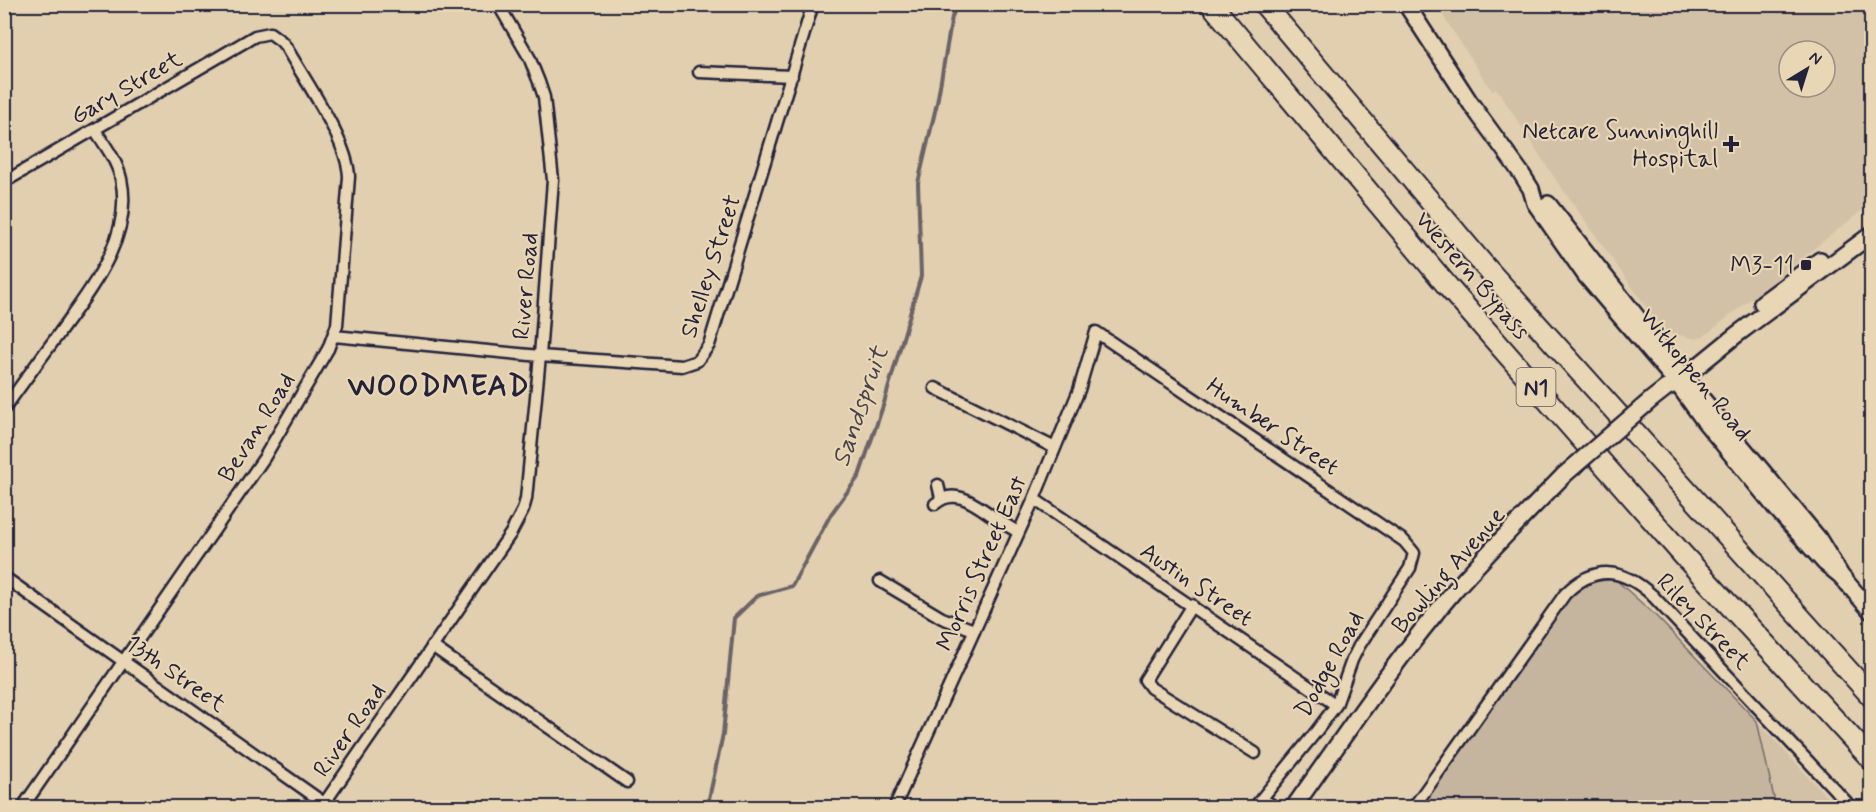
<svg xmlns="http://www.w3.org/2000/svg" width="1876" height="812" font-family="Mynerve,sans-serif">
	<style>
		.built { fill: #d2c1a6; fill-rule: evenodd }
		.green { fill: #c5b59e; stroke: #746c6c; stroke-width: 1.5 }
		.lines { fill: none; stroke-linecap: round; stroke-linejoin: round }
		.stream { stroke: #6b6367; stroke-width: 4 }
		.minor-casing { stroke: #22223b; stroke-width: 15 }
		.secondary-casing { stroke: #22223b; stroke-width: 20 }
		.motorway-casing { stroke: #22223b; stroke-width: 24 }
		.minor { stroke: #e9d6b4; stroke-width: 10 }
		.secondary { stroke: #e9d6b4; stroke-width: 15 }
		.motorway { stroke: #e9d6b4; stroke-width: 20 }
		.secondary-bridge-casing { stroke: #22223b; stroke-width: 20; stroke-linecap: butt }
		.secondary-bridge { stroke: #e9d6b4; stroke-width: 15 }
		.poi-dot { fill: #22223b; stroke: #e9d6b4; stroke-width: 2 }
		.labels { text-anchor: middle; stroke-width: 4.5; stroke-linejoin: round; paint-order: stroke }
		.shield { fill: #e9d6b4; stroke: #5e585f; stroke-width: 1.5 }
		.shield-label { font-size: 22px; font-weight: bold; fill: #22223b }
		.street-label { font-size: 24px; fill: #22223b; stroke: #e9d6b4 }
		.poi-label { font-size: 24px; fill: #22223b; stroke: #e9d6b4; text-anchor: end }
		.water-label { font-size: 26px; font-style: italic; fill: #464351; stroke: #e9d6b4 }
		.district-label { font-size: 30px; font-weight: bold; letter-spacing: 1.5px; fill: #22223b; stroke: #e9d6b4 }
	</style>
	<rect width="100%" height="100%" fill="#e1cfaf"/>
	<filter id="ink" filterUnits="userSpaceOnUse"><feTurbulence type="fractalNoise" baseFrequency=".0167" numOctaves="2"/><feDisplacementMap in="SourceGraphic" scale="12" xChannelSelector="R" yChannelSelector="G"/><feConvolveMatrix kernelMatrix="1 2 1 2 8 2 1 2 1" color-interpolation-filters="sRGB"/></filter>
	<g filter="url(#ink)">
		<!-- built -->
		<path class="built" d="M1436,5H1871V203L1703,337L1696,339L1665,332L1654,318L1552,174L1510,109L1496,88L1492,91ZM1789,51H1825V87H1789Z
			M1757,721L1836,807H1776Z"/>
		<!-- green -->
		<path class="green" d="M1615,579L1655,615L1757,721L1776,807L1419,808L1578,584Z"/>
		<g class="lines">
			<!-- stream -->
			<path class="stream" d="M707,808L723,734L734,618L757,596L792,586L831,514L859,476L884,403L921,276L918,183L937,103L952,17L957,4"/>
			<!-- minor casing -->
			<g class="minor-casing">
				<path id="minor" d="M699,72L792,76
					M4,182L255,36L270,33L281,41L286,47C305,81 348,141 349,177L337,325L328,349L264,458L22,808
					M334,336L540,356L682,366L697,361L709,345L813,4
					M935,388L1055,448
					M4,409C22,384 40,359 58,335C89,291 134,237 121,179C117,161 105,145 95,130
					M938,485L941,498
					M1034,499L1336,705
					M935,504C955,486 976,505 994,517C1002,523 1010,527 1018,532
					M4,577L324,803
					M880,581L942,618L974,630
					M1192,605L1145,680L1151,688L1255,753
					M432,646L627,782
					M1262,798L1276,808
					M321,808L511,533L523,510L526,499L540,356L553,180L544,97L539,82L529,57L498,4
					M894,808L1034,499L1079,390L1096,332L1404,541L1414,553L1410,568L1359,646L1352,660L1336,705L1315,733L1254,808
					M1413,808L1565,594C1595,564 1622,568 1652,595L1852,808"/>
			</g>
			<!-- secondary casing -->
			<g class="secondary-casing">
				<path id="secondary" d="M1406,4L1471,104L1521,173L1531,189L1535,203L1586,276L1677,383L1705,422L1774,506L1825,563L1841,576
					M1548,204L1684,377L1818,538L1841,576L1872,612
					M1762,303L1820,260
					M1652,399L1666,388L1677,383L1736,335L1872,234
					M1293,808C1345,735 1396,659 1454,591C1489,551 1527,513 1564,475"/>
			</g>
			<!-- motorway casing -->
			<g class="motorway-casing">
				<path id="motorway" d="M1211,4L1449,288L1683,555L1872,760
					M1264,4L1482,263L1872,697"/>
			</g>
			<!-- minor -->
			<use href="#minor" class="minor"/>
			<!-- secondary -->
			<use href="#secondary" class="secondary"/>
			<!-- motorway -->
			<use href="#motorway" class="motorway"/>
			<!-- secondary-bridge casing -->
			<g class="secondary-bridge-casing">
				<path id="secondary-bridge" d="M1564,475L1652,399"/>
			</g>
			<!-- secondary-bridge -->
			<use href="#secondary-bridge" class="secondary-bridge"/>
		</g>
	</g>
	<!-- markers -->
	<g class="poi-dot">
		<path d="M1728 135h6v6h6v6h-6v6h-6v-6h-6v-6h6z"/>
		<rect x="1800" y="259" width="12" height="12" rx="3"/>
	</g>
	<g class="labels">
		<!-- shield labels -->
		<rect class="shield" x="1516.5" y="368" width="39" height="38" rx="4.5"/>
		<g class="shield-label">
			<text x="1536" y="395">N1</text>
		</g>
		<!-- street labels -->
		<g class="street-label">
			<text transform="translate(126 87) rotate(-30)" y="8">Gary Street</text>
			<text transform="translate(710 266) rotate(-72)" y="8">Shelley Street</text>
			<text transform="translate(1473 275) rotate(49)" y="8">Western Bypass</text>
			<text transform="translate(525 286) rotate(-85)" y="8">River Road</text>
			<text transform="translate(1696 374) rotate(51)" y="8">Witkoppen Road</text>
			<text transform="translate(1273 426) rotate(34)" y="8">Humber Street</text>
			<text transform="translate(256 427) rotate(-58)" y="8">Bevan Road</text>
			<text transform="translate(981 563) rotate(-66)" y="8">Morris Street East</text>
			<text transform="translate(1448 570) rotate(-49)" y="8">Bowling Avenue</text>
			<text transform="translate(1197 584) rotate(34)" y="8">Austin Street</text>
			<text transform="translate(1704 621) rotate(46)" y="8">Riley Street</text>
			<text transform="translate(1329 664) rotate(-61)" y="8">Dodge Road</text>
			<text transform="translate(176 673) rotate(35)" y="8">13th Street</text>
			<text transform="translate(349 730) rotate(-55)" y="8">River Road</text>
		</g>
		<!-- poi labels -->
		<g class="poi-label">
			<text x="1718" y="138">Netcare Sunninghill<tspan x="1718" dy="28">Hospital</tspan></text>
			<text x="1794" y="273">M3-11</text>
		</g>
		<!-- water labels -->
		<g class="water-label">
			<text transform="translate(859 406) rotate(-71)" y="9">Sandspruit</text>
		</g>
		<!-- district labels -->
		<g class="district-label">
			<text x="439" y="395">WOODMEAD</text>
		</g>
	</g>
	<!-- margin -->
	<rect width="1876" height="812" fill="none" stroke="#e9d6b4" stroke-width="24"/>
	<rect x="12" y="12" width="1852" height="788" fill="none" stroke="#22223b" stroke-width="2" filter="url(#ink)"/>
	<!-- north arrow -->
	<g transform="translate(1807 69) rotate(38)"><circle r="28" fill="#e9d6b4" stroke="#998e84" stroke-width="1.5"/>
	<path d="M0-4.5L10 22L0 15L-10 22Z" fill="#22223b"/>
	<text y="-9" font-size="16" font-weight="bold" text-anchor="middle" fill="#22223b">N</text>
	</g>
</svg>
